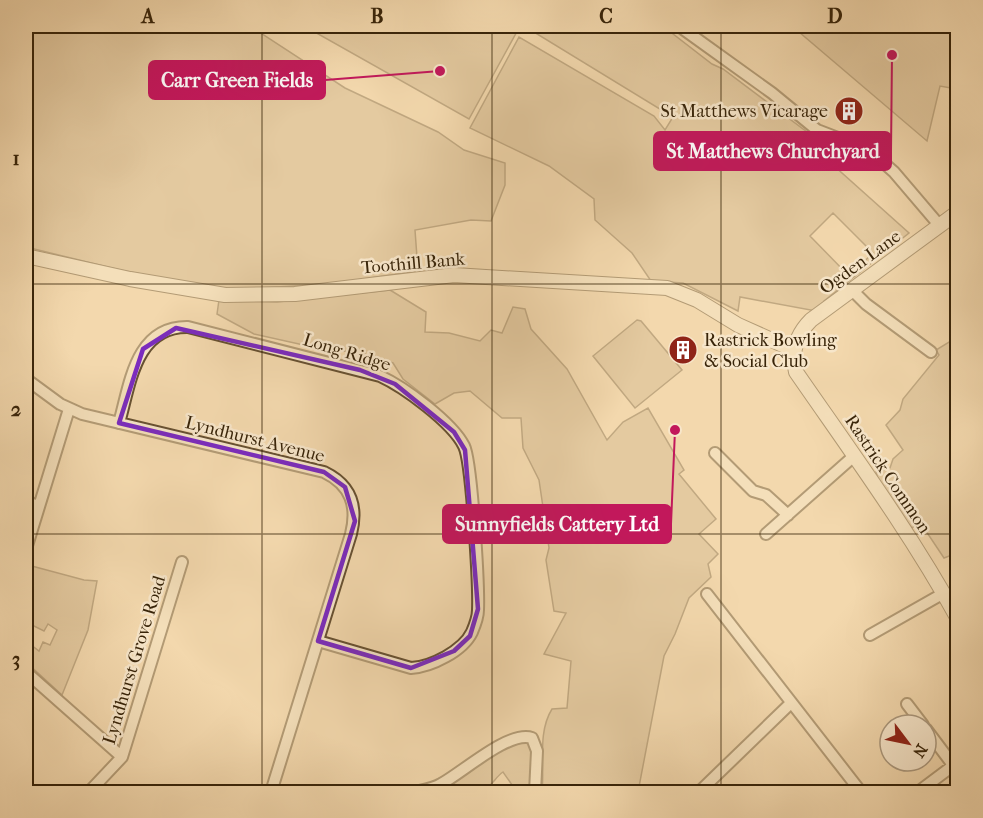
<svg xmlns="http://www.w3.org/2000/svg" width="983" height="818" font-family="'IM FELL French Canon',serif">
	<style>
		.green { fill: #d3b991; stroke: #866e4d; stroke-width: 1.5; fill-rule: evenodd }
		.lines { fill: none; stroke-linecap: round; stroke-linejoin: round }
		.minor-casing { stroke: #675132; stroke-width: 14 }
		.tertiary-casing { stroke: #675132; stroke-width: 16 }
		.minor { stroke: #f7e6ca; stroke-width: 10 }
		.tertiary { stroke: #f7e6ca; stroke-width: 14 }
		.marked { fill: none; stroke: #7b2cbf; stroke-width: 4.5; stroke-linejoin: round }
		.grid { fill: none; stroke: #382409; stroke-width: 1.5; stroke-opacity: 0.55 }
		.labels { text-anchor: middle; stroke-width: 5; stroke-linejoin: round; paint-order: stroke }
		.poi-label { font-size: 18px; fill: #382409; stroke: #f7e6ca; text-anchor: end }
		.street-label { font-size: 18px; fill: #382409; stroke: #f7e6ca }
		.leader { fill: none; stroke: #c2185b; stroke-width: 2 }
		.callout-dot { fill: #c2185b; stroke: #f7e6ca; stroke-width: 2 }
		.callout { fill: #c2185b; stroke: #c2185b; stroke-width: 2 }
		.callout-label { font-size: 20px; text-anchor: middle; font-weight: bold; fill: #fff }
		.neatline { fill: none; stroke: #382409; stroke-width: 2 }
		.grid-label { font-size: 20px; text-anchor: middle; font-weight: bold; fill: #382409 }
	</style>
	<rect width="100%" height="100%" fill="#f3d8ad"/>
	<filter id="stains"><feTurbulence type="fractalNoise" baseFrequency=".00333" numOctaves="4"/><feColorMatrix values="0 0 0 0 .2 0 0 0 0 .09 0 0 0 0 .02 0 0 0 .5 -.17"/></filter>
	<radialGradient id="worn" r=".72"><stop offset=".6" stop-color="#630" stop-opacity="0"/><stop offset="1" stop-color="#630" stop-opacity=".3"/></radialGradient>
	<!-- green -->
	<path class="green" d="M26,26H250L345,88L438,132L464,150L505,163V185L491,221L471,220L415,230L418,271L329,284L224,290L120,270L26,247Z
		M304,26H520L469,119Z
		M524,26H670L668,30L712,64L723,69L827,147L832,164L909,233L824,301L825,305L816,311L740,297L738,311L683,283L651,281L632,253L595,220L594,199L549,166L470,128L519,37L654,116L665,130L673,117ZM833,213L873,253L849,276L810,236Z
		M792,26H957V89L940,86L927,141Z
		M390,290L426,312L425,332L449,333L480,341L491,330L502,333L513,307L525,309L531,329L567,369L607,440L623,422L648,408L684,470L679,474L716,519L699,534L718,554L708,564L711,577L689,598L675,634L664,656L638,792H542C545,765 537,733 552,709L567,708L571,661L544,654L566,613L554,611L546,560L549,548L539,480L523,448L521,418H502L470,391L454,393L435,404L403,379L393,363L358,352L326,350L254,334L217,314L219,300L277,302Z
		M637,320L641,321L682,370L635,408L593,356Z
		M957,339V553L944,558L920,522L912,528C898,512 880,494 876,472L890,468L893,459L903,450L886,425L900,410L903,399L939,355L936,350L949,342L953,344Z
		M28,565L84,580L97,581L88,630L62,695L26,662V641L39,651L43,642L50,645L57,630L48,624L44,631L32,625L26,637V573Z
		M526,741L533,747L532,792H517L503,772C497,776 494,782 489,786C477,794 446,792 431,792C465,782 490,749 526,741Z"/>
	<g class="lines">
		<!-- minor casing -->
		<g class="minor-casing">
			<path id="minor" d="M683,29L772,93L817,130L869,150L894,172L940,226
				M852,290L866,304L931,352
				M26,379L60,404L82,414L324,472C351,485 358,506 351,534L271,792
				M119,423C130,385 135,326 188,327L380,376C404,387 452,422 464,446C472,462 479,587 478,610C478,618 475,625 472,632C463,651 431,667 411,668L318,641
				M715,453L753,491L766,495L788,515
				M26,502L39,506
				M766,534L854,456
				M26,549L69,409
				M707,594L861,792
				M870,635L944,593
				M26,672L122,757
				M907,704L923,725
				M926,729L953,765
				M89,792L122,757L182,562
				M414,792C423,790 433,789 441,784C462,773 509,730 532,738L537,751L535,792
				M699,792L791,703
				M918,792L958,762"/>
		</g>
		<!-- tertiary casing -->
		<g class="tertiary-casing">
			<path id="tertiary" d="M958,212L811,320C796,335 791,351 796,372C852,453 910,532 958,619
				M26,256L130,279L225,295L295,294L454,275L667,288L697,300L738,325L794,350"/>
		</g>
		<!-- minor -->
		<use href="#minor" class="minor"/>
		<!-- tertiary -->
		<use href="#tertiary" class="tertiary"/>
	</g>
	<!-- marked area -->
	<path d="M0 0H983V818H0ZM176,328L360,370L395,384L454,432L465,450L478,609L470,636L454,651L411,668L318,641L355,521L345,487L324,472L119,423L143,349Z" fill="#f3d8ad" fill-opacity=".55" fill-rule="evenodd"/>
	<path class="marked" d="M176,328L360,370L395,384L454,432L465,450L478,609L470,636L454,651L411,668L318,641L355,521L345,487L324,472L119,423L143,349Z"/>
	<!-- grid -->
	<path class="grid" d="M262,26V792M492,26V792M721,26V792M26,284H958M26,534H958"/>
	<!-- icons -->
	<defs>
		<g id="building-disc" transform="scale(1.5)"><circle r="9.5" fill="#8f2418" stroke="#f7e6ca"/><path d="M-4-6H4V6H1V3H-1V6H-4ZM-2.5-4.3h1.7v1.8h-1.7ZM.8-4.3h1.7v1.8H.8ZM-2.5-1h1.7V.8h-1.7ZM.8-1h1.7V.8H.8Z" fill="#fff"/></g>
	</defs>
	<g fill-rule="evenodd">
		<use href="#building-disc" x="849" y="111"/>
		<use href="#building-disc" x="683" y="350"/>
	</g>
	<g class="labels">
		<!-- poi labels -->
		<g class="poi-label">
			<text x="828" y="117">St Matthews Vicarage</text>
			<text x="704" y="346" text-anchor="start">Rastrick Bowling<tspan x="704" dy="21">&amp; Social Club</tspan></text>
		</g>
		<!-- street labels -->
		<g class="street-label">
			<text transform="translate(860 262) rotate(-36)" y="6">Ogden Lane</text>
			<text transform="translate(413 263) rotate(-5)" y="6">Toothill Bank</text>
			<text transform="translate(347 352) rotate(17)" y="6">Long Ridge</text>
			<text transform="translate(255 439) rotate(14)" y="6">Lyndhurst Avenue</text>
			<text transform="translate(888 474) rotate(56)" y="6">Rastrick Common</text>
			<text transform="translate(134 660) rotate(-73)" y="6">Lyndhurst Grove Road</text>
		</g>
	</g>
	<!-- callouts -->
	<path class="leader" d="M440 71L325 80M892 55L891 151M675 430L671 524"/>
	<g class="callout-dot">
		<circle cx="440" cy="71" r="6"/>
		<circle cx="892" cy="55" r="6"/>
		<circle cx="675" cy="430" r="6"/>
	</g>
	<g class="callout">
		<rect x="149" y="61" width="176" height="38" rx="6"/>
		<rect x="654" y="132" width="237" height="38" rx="6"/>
		<rect x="443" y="505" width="228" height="38" rx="6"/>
	</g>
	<g class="callout-label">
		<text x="237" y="87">Carr Green Fields</text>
		<text x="773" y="158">St Matthews Churchyard</text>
		<text x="557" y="531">Sunnyfields Cattery Ltd</text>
	</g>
	<!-- margin -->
	<rect width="983" height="818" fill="none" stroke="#f3d8ad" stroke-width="66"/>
	<!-- north arrow -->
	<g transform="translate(908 743) rotate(122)"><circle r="28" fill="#f7e6ca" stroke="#ab987d" stroke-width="1.5"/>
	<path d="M0-4.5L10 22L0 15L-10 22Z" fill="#8f2418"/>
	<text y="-9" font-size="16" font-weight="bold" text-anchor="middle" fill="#382409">N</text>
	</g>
	<rect x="33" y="33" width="917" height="752" class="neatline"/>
	<g class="grid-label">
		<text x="148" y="23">A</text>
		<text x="377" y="23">B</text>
		<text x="606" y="23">C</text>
		<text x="835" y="23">D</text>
		<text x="16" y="165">1</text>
		<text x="16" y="416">2</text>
		<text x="16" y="666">3</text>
	</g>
	<rect width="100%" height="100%" filter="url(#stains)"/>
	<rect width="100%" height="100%" fill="url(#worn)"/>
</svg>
